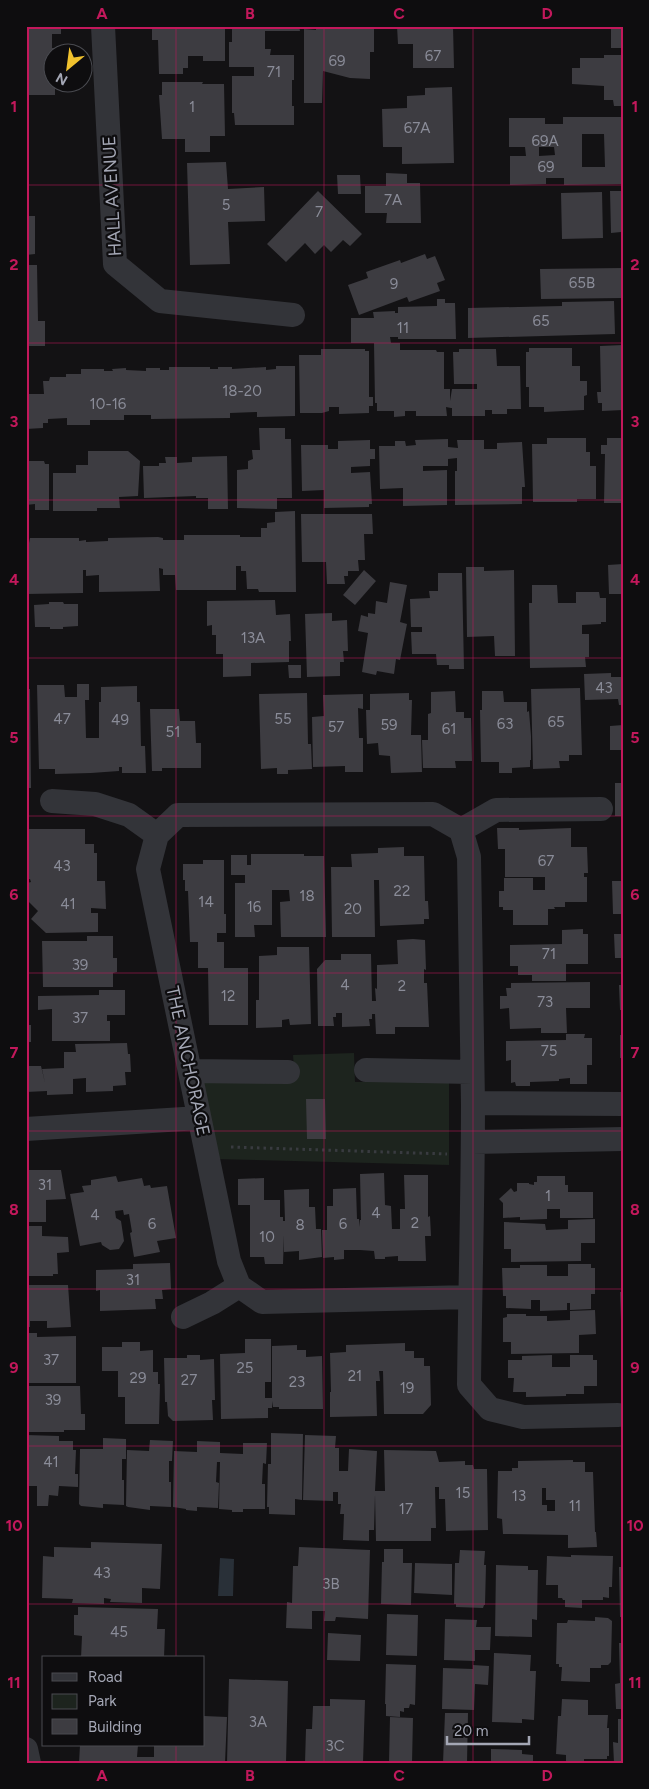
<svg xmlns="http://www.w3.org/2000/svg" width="649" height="1789" font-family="Figtree,sans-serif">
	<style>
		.green { fill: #1d241e }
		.water { fill: #293038 }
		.building { fill: #3d3c41; fill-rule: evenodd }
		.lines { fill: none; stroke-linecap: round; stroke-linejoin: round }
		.path { stroke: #393b40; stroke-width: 3; stroke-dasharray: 2.5 4; stroke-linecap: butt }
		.minor { stroke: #333439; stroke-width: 24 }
		.grid { fill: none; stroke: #c2185b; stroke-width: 1; stroke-opacity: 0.55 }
		.labels { text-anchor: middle; stroke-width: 4.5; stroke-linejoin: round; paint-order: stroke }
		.number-label { font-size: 15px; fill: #8a8c98 }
		.street-label { font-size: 18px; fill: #a4a7b5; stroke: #0e0d0f }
		.neatline { fill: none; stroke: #c2185b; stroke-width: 2 }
		.grid-label { font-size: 16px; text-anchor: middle; font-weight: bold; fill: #c2185b }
	</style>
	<rect width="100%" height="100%" fill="#131214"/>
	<!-- green -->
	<path class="green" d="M354,1053L355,1082L449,1081V1165L214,1159L204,1083L295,1080L293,1055Z"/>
	<!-- water -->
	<path class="water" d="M220,1558L234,1559L233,1596H218Z"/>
	<!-- building -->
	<path class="building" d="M26,26H61V34H52V48H54V52H52V82H55V95H26Z
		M152,26H225V61H203V56H188V68H183V74H159L158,40H152Z
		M232,26H299L300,31H265V49H271L270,55H294V80H292V106H294V125H235L234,113H232V76H254V67H229V42H232Z
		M316,26H374V52H370V79L350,78L323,71L322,103H304V29L316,30Z
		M397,26H453L454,68H413V44H398Z
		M611,26H623V48H611Z
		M604,55H623V106H614L613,100H604V86L572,84V68H580V58H604Z
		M162,82H203L202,84H224L225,136H210V152H185V139H162L159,95H162Z
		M452,87L454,163L402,164V147H383L382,109L407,108V96L425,95V88Z
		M563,117H621V123H623L622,184L564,185V178H546V184L510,185V156H526L525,147H509V118H545V124H563ZM582,134H604L605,167H582ZM539,147H554L555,155L539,156Z
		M226,162L228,189L264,187L265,221L228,222L230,264L190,265L187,163Z
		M386,173L407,174V183H420L421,223H386L387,213H365V186H386Z
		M337,175H360L361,194H338Z
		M318,191L362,234L350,246L343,240L331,252L324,245L315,254L305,243L286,262L267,244Z
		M610,191H623V250H621V232L611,233Z
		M602,192L603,238L562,239L561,193Z
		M26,216H35V254L26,255Z
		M425,254L427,259L435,256L445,280L437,283L440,291L409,302L407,297L359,315L348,285L368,278L366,272L400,260L401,263Z
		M26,265H37L38,321H45V346H26Z
		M623,268V298L541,299L540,269Z
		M437,299H445V303H455L456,339H398V337H390L391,343H400V350H436L437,352H444V389H450V401L452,389H477V384H454L453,352H459V349H496L497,366H520L521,409H507V414H492V410H485V416H452V408H451L446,407L447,416H416V411H405V416L394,417V411H377V403H375L374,343H351V318H374L373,312L395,311V313H398V307L437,306Z
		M614,301L615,334L468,338V308L562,306V302Z
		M623,345V410L602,411V403H598L597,392H601L600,346Z
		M529,348H572V366H580V381H587V395L584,396V410L544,412V407H529V387H526V352H529Z
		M321,349H365V351H369V397H373V406H369V413L339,414V407H329V411L322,413H300L299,355H321Z
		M276,366H295V416L257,417V412L230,413V418L151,419V415H124V420H90V425H67V418L48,419V423H43V428L26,429V394H44L43,381H49L50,377H66V374H81V369H104V371H113L112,369L126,368V370L146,371V368H160V370H169V367H210V369H218V367H232V369L266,367V370L276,369Z
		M259,428H285V439H291L292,498H277V509L237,508V470L248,469V461L253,459L252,450H260Z
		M547,438H586V452H590V466H596V499H577V502H533L532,444H547Z
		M607,438H623V503H604L605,454H601V445H607Z
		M448,439V447L458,448L457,440H484V449H497V443L522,442L525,487H522V504L455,505V471H457V458L448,459V466H423V471L447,470V505L403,506V488L380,489L379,446H395V441H405L406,446L416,445L415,440Z
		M370,440V449H375V459H370V466L351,467V473L370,472L372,504H369V507L324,508V490L302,491L301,445H328V449H338V441Z
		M88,451H128L140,461L138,496L119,497L120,508H97V511H53V473H76V465H88Z
		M227,456L228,509H208V498H196V496L144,498L143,466H159V463H166L165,457H177V463L192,462V457Z
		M26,461H44L45,464H49V510H35V504L26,505Z
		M295,511L296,592H259L258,589H247L246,571H241V566H236V590H176L175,575H163V569L159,568L160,591L99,592V575L86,576V570H83V593L26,594V543H29L30,538H79V541L86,540V542L108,541V538L158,537L163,538V540H184V535H240V537H261V528H267V523L275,522V512Z
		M301,514H372L373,534H364L365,560H358L359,571H348V576H344L345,584H327L326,562H302Z
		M623,564V594H609L608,565Z
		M466,567H484V571L514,570L515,656H495L494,636L467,637Z
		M364,570L376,581L355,605L343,595Z
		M438,573H462L464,669H449V665H437L436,654H412L411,632H422V627H411L410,599L430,598L429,591H438Z
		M390,582L407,585L400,622L407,624L400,660L396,659L394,674L377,671L376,675L362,672L368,633L358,631L361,615L368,617V613L375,614L376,601L387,603Z
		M532,585H557L558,603H576V592H599L600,598H606V622H601V624L582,625V634H589V657H585L586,667L530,668L529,603H532Z
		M275,600L276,615L290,614L291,641H289V662L251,663V676L223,677V654H216V635H212V625L207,626V601Z
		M49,602H63L64,604H78V626L63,627V629H50V627H35L34,605L49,604Z
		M332,613V621L347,620L348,651H343L344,662H340V676L307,677L305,614Z
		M288,665H301V678H289Z
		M611,673V677H623V705H619L618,699L585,700L584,674Z
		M77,684H89V700H85L86,738H99V702H101V687L137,686V702H140L141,746H145L146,773H122V767H119V771L91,773L55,774V769H39L37,685H64L65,697H77Z
		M580,688L582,755H569V761H559L560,768L533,769L531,689Z
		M26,689H30L31,788H26Z
		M455,691L456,712H464V718H471L472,761H455L456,768H423L422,740H428V714L431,713V692Z
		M482,691H503L504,702H527V712L529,711L531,736V760H530V767L512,768V773H499V762H481L480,710H482Z
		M307,693L308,744H311L312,769L288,770V774H277V768L261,769L259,694Z
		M409,693V700H412L411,735H421L422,772L391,773L390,756L379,755L378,743L367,744L366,710H370V694Z
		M363,694V709L358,708L359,738H363V772H345V766L313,767L312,717L324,716L323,695Z
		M150,709H179L180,721H195L196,743H201V768H162V771H152Z
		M623,725V750H610V726Z
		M615,783H623V816H615Z
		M497,828H519V830L571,828V847H587L588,873H584V877H587V902H565V907H554L555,909H548V925H513V910H503V907H499V891H504V878H533V890H545V877H505V849H498Z
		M27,829H85V844H94V853H97V881H105L106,909L91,908V913H98V932L46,933L31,919L38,911L27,900V883L31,882L30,879H26Z
		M404,847V856H424L425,901H428L429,919H424V924L380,926L379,880H374L375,937H332L331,867H352L351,854L378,853V848Z
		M251,854H304V856H324L326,937H281L280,902L290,901L289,890H272V925H254L255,937H235V883H245V875H231V855H247V865H251Z
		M203,860H224V914H226V933H217V942H224V968H248V1025H209L208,968H198V942H190L188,891H185V880H183V864H203Z
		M612,881H623V914H613Z
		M583,929V934H588V964H566V981H532V975H518V966H510V945L562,944V930Z
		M614,934H623V958H615Z
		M87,936H113V958H117V972L113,973V987H43L42,941H87Z
		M413,939L425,940L426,970L424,969V983H427L429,1027H395V1034H376L375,1014H372V1019H369L370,1026L342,1027V1013H336V1017H333L334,1026H318L317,969L325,960H341V954H371L372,1001H376L375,988L377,989V965L398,964L397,940Z
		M277,947H309L311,1024L290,1025L289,1019L282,1020V1027L256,1028V1000H259V956L277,955Z
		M590,982V1008H566L567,1033H541V1028L510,1029L509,1008L500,1009V996H507L506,988H511V983Z
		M619,985H623V1010H620Z
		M99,990H125V1015H107V1021H110V1041H52V1009L38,1010V996L99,995Z
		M26,1025H31V1042H26Z
		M566,1034H585L584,1038H592V1065H587V1084H570V1078L559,1079V1081L530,1082V1086H516L515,1082L511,1083V1060L506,1061V1041L566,1040Z
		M620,1035H623V1058H620Z
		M127,1043L128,1054H130L131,1072H125L126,1085L113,1086V1091L86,1092V1078L73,1079V1094L47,1095V1091L26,1092V1066H41L45,1083L42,1069L64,1068V1052H76L75,1044Z
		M306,1099H325L326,1139H307Z
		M26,1170H61L66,1199L46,1200V1222H26Z
		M384,1173L385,1205L391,1206L392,1229H400V1209H405L404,1175H428V1217L430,1216L431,1236H425L426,1261H398V1256L385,1257V1259H375L374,1251L360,1250H344V1259L334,1260V1257L323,1258L322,1230H327V1206H333V1189L356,1188L357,1219H359L360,1227V1220H361L360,1174Z
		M116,1176L118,1182L142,1178L144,1186L150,1185L151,1188L167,1186L176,1238L157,1241L160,1252L134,1257L130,1233L132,1232L129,1214L124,1215L123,1210L115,1211L116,1218L121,1221L124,1241L119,1249L110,1250L102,1245L101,1242L80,1246L70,1194L84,1192L82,1186L91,1185V1180Z
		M537,1176H565V1185H568V1192H593V1218H560V1209H547V1219L520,1220V1217L503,1218V1203L499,1199L511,1188L514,1192L517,1191V1183H529V1184L534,1185V1182H537Z
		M264,1178V1200H280V1217H283V1221H285L284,1190L309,1189V1207H315L316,1229H321L322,1257L299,1260V1251L284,1252V1235L283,1264H265L264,1257H250V1205H238V1179Z
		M595,1219V1243H581V1261L511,1262V1249H504V1222L545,1224L546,1230L568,1229V1220Z
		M26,1226H42V1236L68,1237L69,1252L57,1253L58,1274H53V1276H26Z
		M170,1263L171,1289L162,1290L163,1299H155L156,1309L100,1311V1290L96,1291V1270L133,1269V1264Z
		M568,1264H591V1268H595V1294H591V1309L570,1310V1303H567V1310L540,1311V1300H531V1309L506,1308V1296H503L502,1268H520V1265H547V1276H568Z
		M26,1285H68L71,1327L47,1328V1321H30V1327H26Z
		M620,1292H623V1320H621Z
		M595,1310L596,1334L579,1335V1353L511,1354V1342H503V1318L507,1317V1314H526V1316H547V1321L570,1320V1311Z
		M26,1333H37V1337L76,1336V1383H26Z
		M245,1339H271V1382H265V1398H272V1346L297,1345V1350H306V1357L322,1356L323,1409H279V1407H273L272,1401V1408H268V1418L221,1419L220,1354L245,1353Z
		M122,1342H140V1351L153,1350V1372H158V1384H160L159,1424H125V1397H118V1371H102V1347H122Z
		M405,1343V1351H414V1358H424V1366H430L431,1405L423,1414H384L383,1371H379L380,1381H376L377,1416L330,1417V1392H331L330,1353L346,1352V1345Z
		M187,1355H200V1360L214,1359L215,1400H212L213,1420L173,1421L168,1416L167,1402H165L164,1358H187Z
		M552,1355V1367H570V1355H593V1360H597V1386H584V1394H566V1396L526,1397V1392H513L514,1378H508V1360H522V1356Z
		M26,1386H80L81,1414H85V1430H64V1432H29V1424H26Z
		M271,1433L303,1434L302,1500L295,1499V1515L269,1514V1507H267L268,1464H271Z
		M26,1435L59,1436V1441H73V1450H76L75,1474H78V1487L59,1486L58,1496L49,1495L48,1506H37V1486H26Z
		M305,1435L336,1436L335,1448H339V1471H348L349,1449L377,1451L375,1491H385L384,1450L436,1451L439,1462L465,1461V1465H473L474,1469H487L488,1530L446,1531L445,1499H439V1487H435L436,1528H431V1541H376L375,1495L374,1530H369V1541L343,1540L344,1514H340L341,1504H338V1492H333V1501L303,1500Z
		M103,1438L126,1439V1459H122V1480H124V1505L103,1504V1508L81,1506L79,1504L80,1449H103Z
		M150,1440L173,1441L172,1461H169V1482H171V1507L150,1506V1510L128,1507L126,1506L127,1450L149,1451Z
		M197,1441L220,1442V1453L243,1454V1443H267L266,1464L263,1463L262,1484H265V1509H243V1512H232V1510L219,1509L220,1462H217L216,1482L219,1483L218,1508L197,1507V1511L186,1510V1509L173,1507L174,1451L197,1452Z
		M573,1460V1462H585V1472H593L595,1532H596L597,1547L568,1548V1535L503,1534L502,1519L497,1518L498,1471H512V1468H518V1461ZM542,1488H546V1500H555V1511H547V1505H542Z
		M91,1542L162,1544L160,1589L142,1588V1603L110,1602L111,1599L104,1598V1604L72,1603L73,1599L42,1598L43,1556L54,1557V1547L91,1548Z
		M299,1547L370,1550L368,1619L336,1617L335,1621H324L325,1611H312V1629L286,1628L287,1602L292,1603L293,1566H298Z
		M384,1549H403V1563H412L411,1605L381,1604L382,1562H384Z
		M460,1550L485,1551L484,1565H486L485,1605H484L483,1608L456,1607V1604H454L455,1563H459Z
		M571,1555L613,1556L612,1587H609V1598L603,1597V1600H582V1608L565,1607V1600H563L562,1598H558V1585H546L547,1556L571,1557Z
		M415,1563L452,1564V1595L414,1593Z
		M496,1565L528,1566V1570H538L537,1620L532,1619V1637L495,1636Z
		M619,1567H623V1617H620Z
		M78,1607L158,1609L157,1629H165L164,1658H81L82,1636L74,1635V1615H78Z
		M387,1614L418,1615L417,1656L386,1655Z
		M595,1617L608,1618L612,1621L611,1662L608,1665H601V1668H590V1682L561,1681L562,1667H559V1664H556L557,1623H567L568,1620L595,1621Z
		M445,1619L477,1620L476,1627H491L490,1650H475V1661L444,1660Z
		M328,1633L361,1635L360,1661L327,1660Z
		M619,1643H623V1709H616L615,1684L620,1683Z
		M494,1653L531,1655L530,1671H536L534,1720L522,1719V1723L492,1722Z
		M386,1664L416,1665L415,1705L410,1704L409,1708H404V1712L400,1711V1717L386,1716V1704H385Z
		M473,1665L489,1666L488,1685L475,1684L474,1710L442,1709L443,1668L473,1669Z
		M229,1679L288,1681L286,1763H227Z
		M330,1699L365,1700L363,1763H305L306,1729H312L313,1706H330Z
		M562,1699L588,1700V1715H608L607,1728H609V1756H607V1759H584V1762H566V1755L556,1754L558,1716H561Z
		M445,1713H468L467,1763H443Z
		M204,1716L227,1717L225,1763H79L80,1745H138L137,1757H154V1745H204Z
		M390,1717L413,1718L412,1763H389Z
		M618,1719H623V1763H614L613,1742L618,1743Z
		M491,1749L522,1750V1754L533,1755V1763H491Z"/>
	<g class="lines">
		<!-- path -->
		<path class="path" d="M231,1147L447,1154"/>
		<!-- minor -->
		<path class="minor" d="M103,26L115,264L160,301L293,315
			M52,801L95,804L129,815L157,835
			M461,830L496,810L601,809
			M366,1070L472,1072
			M190,1071L288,1072
			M473,1103L623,1104
			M26,1129L199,1118
			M473,1142L623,1139
			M470,1297L262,1302L239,1286L229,1261L148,869L157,835L178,815L433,814L461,830L469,857L473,1103C473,1197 470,1291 469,1385L490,1409L523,1417L618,1415
			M183,1317L212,1303L239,1286
			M26,1749L29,1763"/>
	</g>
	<!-- grid -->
	<path class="grid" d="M176,26V1658M324,26V1763M473,26V1763M26,185H623M26,343H623M26,500H623M26,658H623M26,816H623M26,973H623M26,1131H623M26,1289H623M26,1446H623M26,1604H623M176,1745V1763"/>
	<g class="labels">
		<!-- number labels -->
		<g class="number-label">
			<text x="433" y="61">67</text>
			<text x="337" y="66">69</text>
			<text x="274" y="77">71</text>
			<text x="192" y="112">1</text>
			<text x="417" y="133">67A</text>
			<text x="545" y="146">69A</text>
			<text x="546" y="172">69</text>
			<text x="393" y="205">7A</text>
			<text x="226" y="210">5</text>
			<text x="319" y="217">7</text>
			<text x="582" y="288">65B</text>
			<text x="394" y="289">9</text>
			<text x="541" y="326">65</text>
			<text x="403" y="333">11</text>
			<text x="242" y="396">18-20</text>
			<text x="108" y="409">10-16</text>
			<text x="253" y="643">13A</text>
			<text x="604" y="693">43</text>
			<text x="62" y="724">47</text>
			<text x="283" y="724">55</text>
			<text x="120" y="725">49</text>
			<text x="556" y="727">65</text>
			<text x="505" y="729">63</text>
			<text x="389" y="730">59</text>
			<text x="336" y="732">57</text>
			<text x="449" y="734">61</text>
			<text x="173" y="737">51</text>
			<text x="546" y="866">67</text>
			<text x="62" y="871">43</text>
			<text x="402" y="896">22</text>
			<text x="307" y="901">18</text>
			<text x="206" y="907">14</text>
			<text x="68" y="909">41</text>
			<text x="254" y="912">16</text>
			<text x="353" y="914">20</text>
			<text x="549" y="959">71</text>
			<text x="80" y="970">39</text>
			<text x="345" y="990">4</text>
			<text x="402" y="991">2</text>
			<text x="228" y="1001">12</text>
			<text x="545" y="1007">73</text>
			<text x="80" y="1023">37</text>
			<text x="549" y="1056">75</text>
			<text x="45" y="1190">31</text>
			<text x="548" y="1201">1</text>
			<text x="376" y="1218">4</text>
			<text x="95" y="1220">4</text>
			<text x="415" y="1228">2</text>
			<text x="152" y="1229">6</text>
			<text x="343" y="1229">6</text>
			<text x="300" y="1230">8</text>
			<text x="267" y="1242">10</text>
			<text x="133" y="1285">31</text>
			<text x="51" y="1365">37</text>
			<text x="245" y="1373">25</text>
			<text x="355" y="1381">21</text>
			<text x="138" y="1383">29</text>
			<text x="189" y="1385">27</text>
			<text x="297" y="1387">23</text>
			<text x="407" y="1393">19</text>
			<text x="53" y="1405">39</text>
			<text x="51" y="1467">41</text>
			<text x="463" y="1498">15</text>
			<text x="519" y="1501">13</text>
			<text x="575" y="1511">11</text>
			<text x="406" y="1514">17</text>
			<text x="102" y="1578">43</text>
			<text x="331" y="1589">3B</text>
			<text x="119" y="1637">45</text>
			<text x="258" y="1727">3A</text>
			<text x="335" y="1751">3C</text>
		</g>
		<!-- street labels -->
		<g class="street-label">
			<text transform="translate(112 196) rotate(-93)" y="6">HALL AVENUE</text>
			<text transform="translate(188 1061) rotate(78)" y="6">THE ANCHORAGE</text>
		</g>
	</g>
	<!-- border -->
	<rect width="649" height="1789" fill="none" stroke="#0e0d0f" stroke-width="55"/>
	<!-- legend -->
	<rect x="42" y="1656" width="162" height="90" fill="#0e0d0f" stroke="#4a4b51"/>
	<rect x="52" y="1673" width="25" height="8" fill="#333439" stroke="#4a4b51"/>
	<text x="88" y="1682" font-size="15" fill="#a4a7b5">Road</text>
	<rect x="52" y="1694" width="25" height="15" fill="#1d241e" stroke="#4a4b51"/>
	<text x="88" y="1706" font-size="15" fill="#a4a7b5">Park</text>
	<rect x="52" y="1719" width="25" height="15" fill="#3d3c41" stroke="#4a4b51"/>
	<text x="88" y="1732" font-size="15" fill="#a4a7b5">Building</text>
	<!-- north arrow -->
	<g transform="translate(68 68) rotate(209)"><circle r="24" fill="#0e0d0f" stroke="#4a4b51"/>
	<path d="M0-4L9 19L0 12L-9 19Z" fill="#f1c22e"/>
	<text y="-8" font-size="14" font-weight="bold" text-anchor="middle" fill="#a4a7b5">N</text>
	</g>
	<!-- scale -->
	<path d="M447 1736v8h82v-8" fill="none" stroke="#a4a7b5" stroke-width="2.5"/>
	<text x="454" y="1736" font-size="15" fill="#a4a7b5" stroke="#0e0d0f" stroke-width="4" paint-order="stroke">20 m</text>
	<rect x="28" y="28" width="594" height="1734" class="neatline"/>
	<g class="grid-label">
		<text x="102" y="19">A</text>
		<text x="250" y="19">B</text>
		<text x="399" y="19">C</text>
		<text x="547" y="19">D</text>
		<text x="14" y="112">1</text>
		<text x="635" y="112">1</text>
		<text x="14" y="270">2</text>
		<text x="635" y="270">2</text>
		<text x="14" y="427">3</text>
		<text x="635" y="427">3</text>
		<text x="14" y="585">4</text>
		<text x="635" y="585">4</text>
		<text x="14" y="743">5</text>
		<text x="635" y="743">5</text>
		<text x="14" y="900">6</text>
		<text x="635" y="900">6</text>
		<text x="14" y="1058">7</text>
		<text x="635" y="1058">7</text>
		<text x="14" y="1215">8</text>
		<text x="635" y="1215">8</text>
		<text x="14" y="1373">9</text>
		<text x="635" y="1373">9</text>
		<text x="14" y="1531">10</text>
		<text x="635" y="1531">10</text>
		<text x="14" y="1688">11</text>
		<text x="635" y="1688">11</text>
		<text x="102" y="1781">A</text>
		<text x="250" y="1781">B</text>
		<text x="399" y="1781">C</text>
		<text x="547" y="1781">D</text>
	</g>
</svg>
